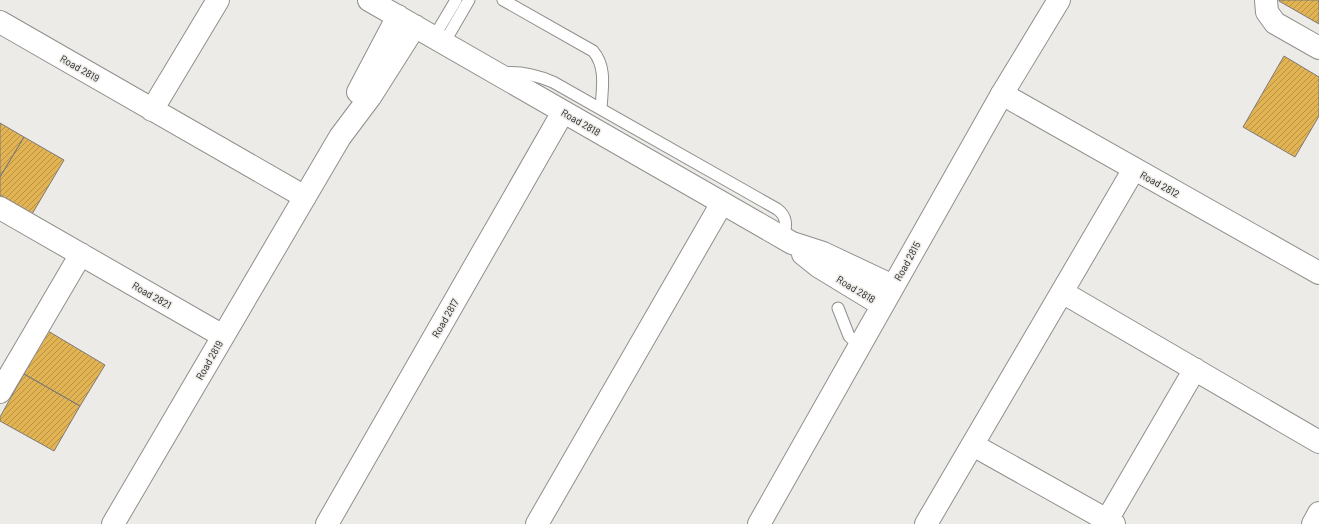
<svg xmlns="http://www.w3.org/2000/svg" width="1319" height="524" font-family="Barlow,sans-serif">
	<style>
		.building { fill: url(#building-hatch); stroke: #7d7b78 }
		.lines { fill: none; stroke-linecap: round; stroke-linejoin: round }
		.service-casing { stroke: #918f8c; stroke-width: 13 }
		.minor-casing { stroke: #918f8c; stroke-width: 24 }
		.tertiary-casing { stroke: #918f8c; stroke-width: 24 }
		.service { stroke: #fff; stroke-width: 11 }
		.minor { stroke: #fff; stroke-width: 22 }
		.tertiary { stroke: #fff; stroke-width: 22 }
		.labels { text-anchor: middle; stroke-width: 3; stroke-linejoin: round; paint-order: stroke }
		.street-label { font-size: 10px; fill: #242322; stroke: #edebe7 }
	</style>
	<defs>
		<pattern id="building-hatch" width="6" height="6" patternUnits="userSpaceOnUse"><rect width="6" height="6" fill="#e2b353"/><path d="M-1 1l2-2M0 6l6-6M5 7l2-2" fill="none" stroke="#b79144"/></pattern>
	</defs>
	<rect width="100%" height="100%" fill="#edebe7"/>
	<!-- building -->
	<path class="building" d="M1279,0H1319V24L1279,1Z
		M1284,56L1319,77V116L1295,157L1243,127Z
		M0,123L24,137L0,177Z
		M24,137L64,160L32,214L0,195V177Z
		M48,331L105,365L80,406L24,374Z
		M24,374L80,406L54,451L0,421V417Z"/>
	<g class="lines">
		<!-- service casing -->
		<g class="service-casing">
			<path id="service" d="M503,0L593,51C607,67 602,89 601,109
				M434,37L456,0
				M444,43L469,0
				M503,73C521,71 536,75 553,82L777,209C788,217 786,226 784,238
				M838,308L849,336L859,346"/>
		</g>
		<!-- minor casing -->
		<g class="minor-casing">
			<path id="minor" d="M369,0L792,243L823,253L893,286
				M1266,0L1267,12L1275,23L1319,48
				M0,22L305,197
				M358,92L398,16
				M1002,94L1319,273
				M152,110L218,0
				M0,208L223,336
				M803,254L818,266L882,305
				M1062,292L1319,442
				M0,392L81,254
				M973,445L1114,524
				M1107,520L1195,369
				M113,524L340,137L370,97L415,26
				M327,524L563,112
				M537,524L722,203
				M926,524L1134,169
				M1313,524L1319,513"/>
		</g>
		<!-- tertiary casing -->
		<g class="tertiary-casing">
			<path id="tertiary" d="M759,524L1002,94L1059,0"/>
		</g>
		<!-- service -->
		<use href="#service" class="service"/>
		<!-- minor -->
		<use href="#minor" class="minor"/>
		<!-- tertiary -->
		<use href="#tertiary" class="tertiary"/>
	</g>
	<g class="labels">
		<!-- street labels -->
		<g class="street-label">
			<text transform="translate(80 68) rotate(30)" y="4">Road 2819</text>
			<text transform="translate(581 122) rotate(30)" y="4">Road 2818</text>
			<text transform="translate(1160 184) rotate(29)" y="4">Road 2812</text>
			<text transform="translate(907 261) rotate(-61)" y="4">Road 2815</text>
			<text transform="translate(856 289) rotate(31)" y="4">Road 2818</text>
			<text transform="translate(152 295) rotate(30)" y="4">Road 2821</text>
			<text transform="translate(445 318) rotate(-60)" y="4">Road 2817</text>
			<text transform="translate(209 360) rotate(-60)" y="4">Road 2819</text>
		</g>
	</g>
</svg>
